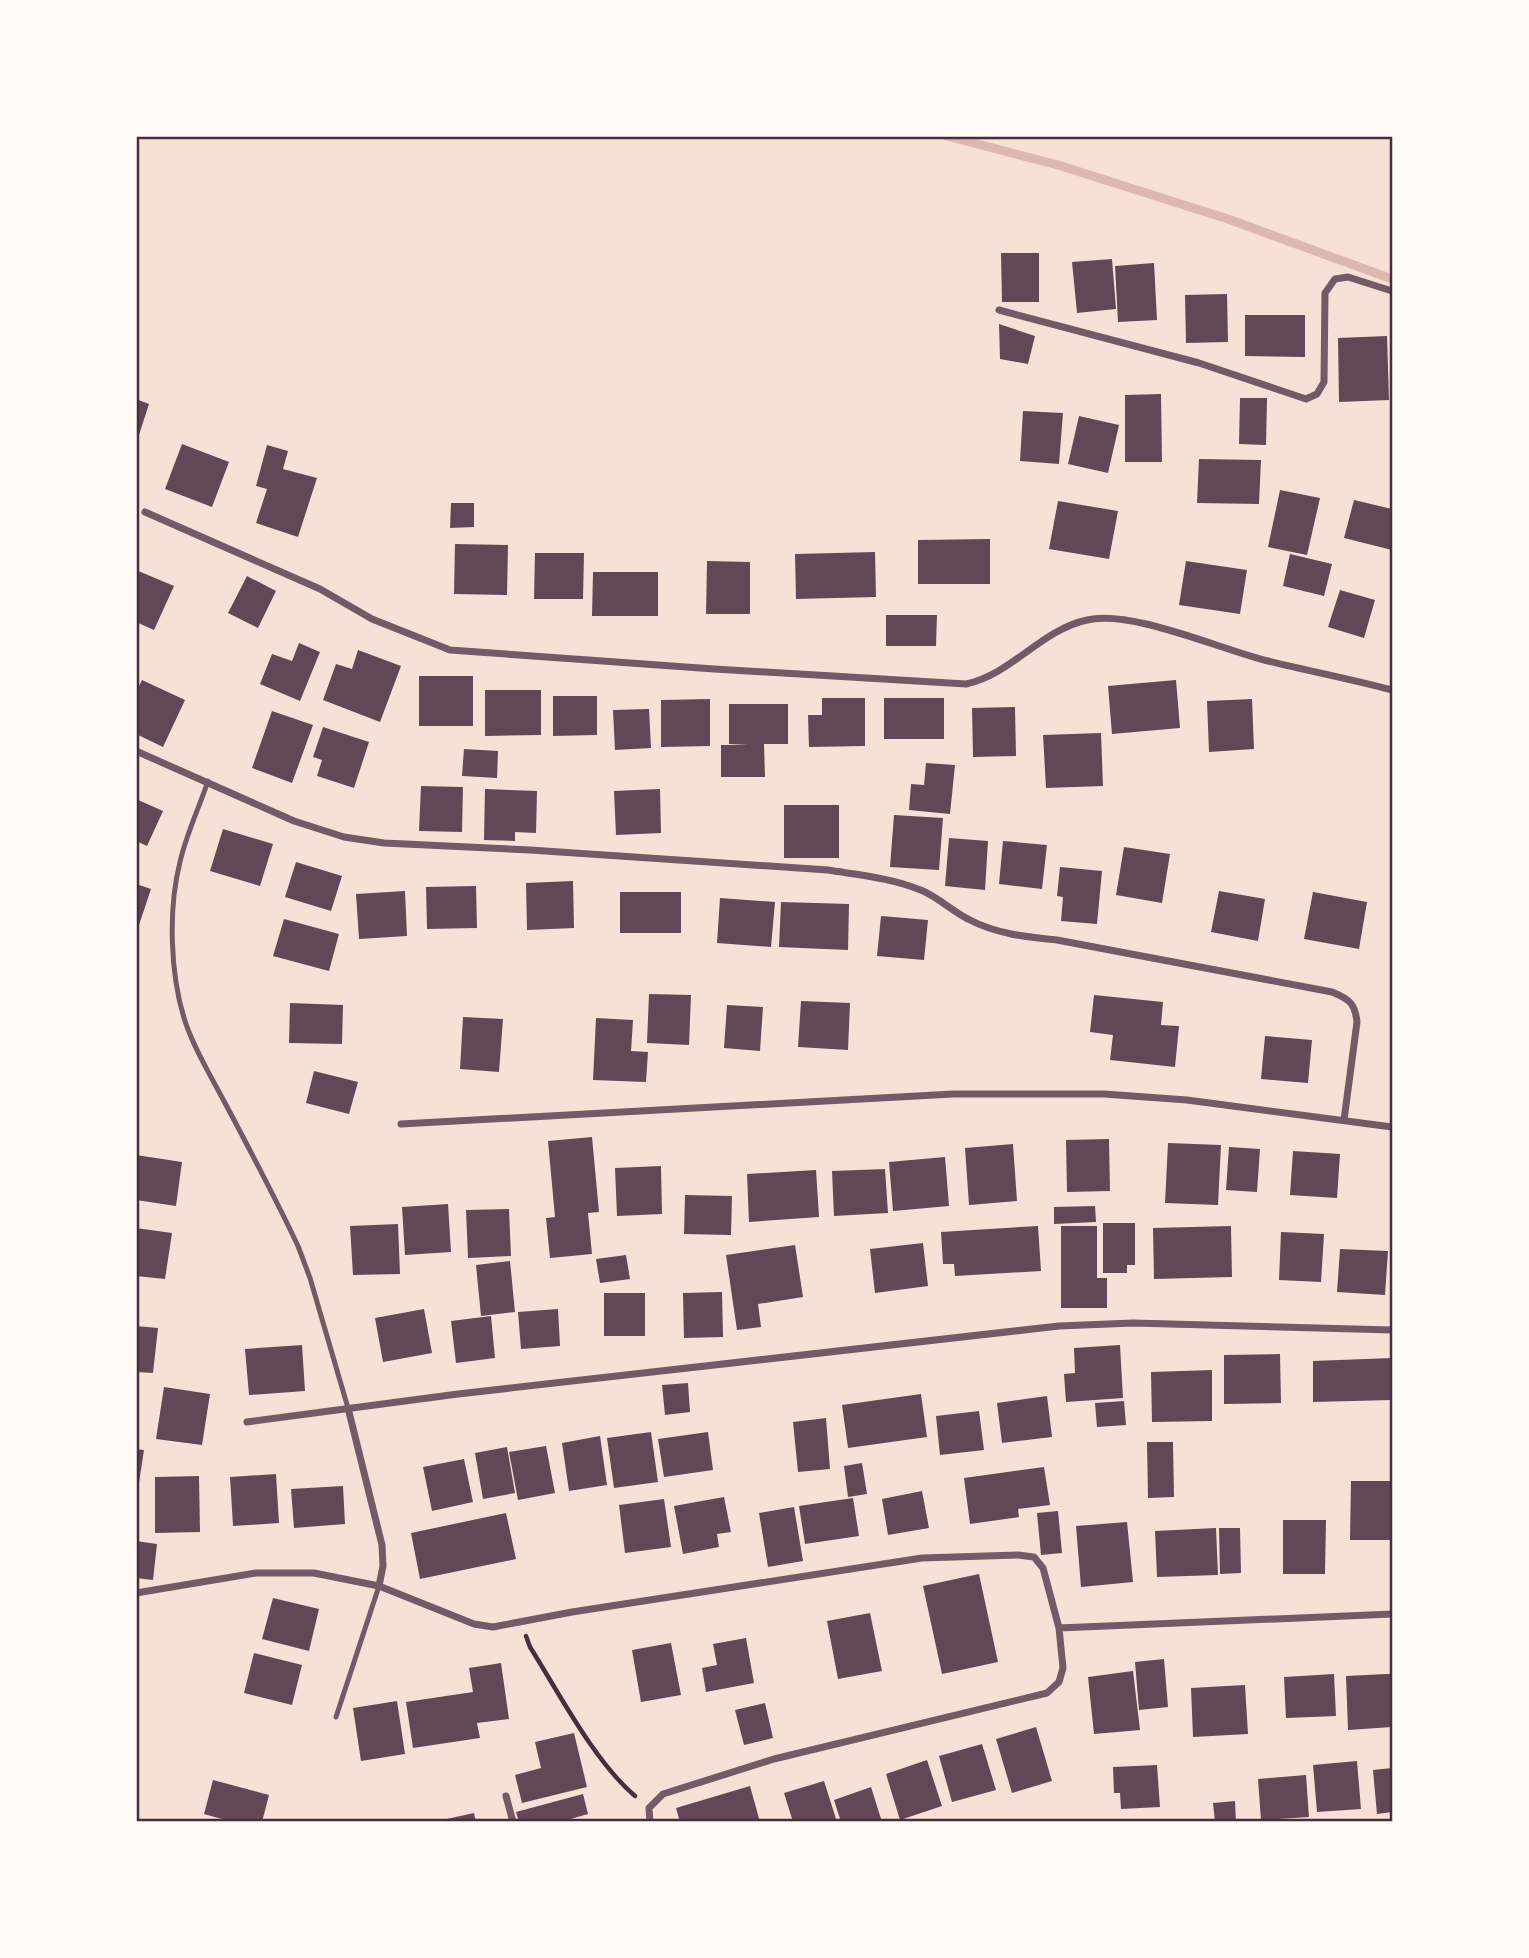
<svg xmlns="http://www.w3.org/2000/svg" width="1529" height="1958" font-family="Mulish,sans-serif">
	<style>
		.lines { fill: none; stroke-linecap: round; stroke-linejoin: round }
		.stream { stroke: #dcb8b0; stroke-width: 9 }
		.building { fill: #644757 }
		.path { stroke: #4a2c40; stroke-width: 4.5 }
		.service { stroke: #755966; stroke-width: 5 }
		.minor { stroke: #755966; stroke-width: 7 }
		.neatline { fill: none; stroke: #4a2c40; stroke-width: 2.5 }
	</style>
	<rect width="100%" height="100%" fill="#f7e1d7"/>
	<g class="lines">
		<!-- stream -->
		<path class="stream" d="M947,136L1058,165L1228,219L1392,279"/>
	</g>
	<!-- building -->
	<path class="building" d="M1001,253H1039V302H1002Z
		M1112,259L1116,309L1077,313L1072,262Z
		M1154,263L1157,320L1118,322L1115,266Z
		M1227,294L1228,342L1186,343L1185,295Z
		M1245,315H1305V357L1245,356Z
		M999,324L1035,336L1028,364L1000,359Z
		M1387,336L1389,400L1339,402L1338,338Z
		M1161,394L1162,462H1125V395Z
		M1240,398H1267L1266,445L1239,444Z
		M136,399L149,404L137,441H136Z
		M1023,411L1063,413L1059,464L1020,461Z
		M1079,416L1119,425L1108,473L1068,464Z
		M182,444L229,462L212,507L165,489Z
		M267,445L288,451L283,469L317,478L298,537L256,523L267,489L256,486Z
		M1199,459L1261,460L1259,504L1197,503Z
		M1280,490L1320,498L1307,555L1268,547Z
		M1354,500L1392,509V550L1344,538Z
		M1058,501L1118,511L1109,559L1049,549Z
		M451,503H474V527L450,528Z
		M990,539V584H918V540Z
		M455,544L508,545L507,595L454,594Z
		M875,552L876,597L796,599L795,554Z
		M535,553H584L583,599H534Z
		M1290,554L1332,564L1324,596L1283,586Z
		M707,561L750,562V614H706Z
		M1186,561L1247,570L1240,614L1179,605Z
		M136,570L174,586L154,630L136,622Z
		M593,572H658V616H592Z
		M247,576L276,591L258,628L228,613Z
		M1340,590L1375,600L1364,638L1328,627Z
		M886,615H937L936,646H886Z
		M299,643L320,652L300,701L260,684L272,654L292,661Z
		M358,650L401,666L380,722L323,700L336,664L352,669Z
		M419,676H473V726H419Z
		M142,680L185,700L163,747L136,734V692Z
		M1176,680L1180,728L1112,734L1108,686Z
		M485,690H541V735L485,736Z
		M553,696H597V735L553,736Z
		M822,698H865V746L809,747L808,715H822Z
		M884,698H944V739H884Z
		M710,699V746L661,747V700Z
		M1252,699L1254,749L1209,752L1207,701Z
		M729,704H788V744H764L765,777H721V745H748L729,744Z
		M1015,707L1016,756L973,757L972,708Z
		M649,709L651,748L615,750L613,710Z
		M272,711L313,725L292,783L252,768Z
		M323,727L369,742L354,788L317,776L322,760L313,757Z
		M1101,733L1103,786L1046,788L1043,735Z
		M464,749L498,751L497,778L462,776Z
		M926,763L955,765L950,814L909,810L911,784L924,785Z
		M421,786L463,787L462,832L419,831Z
		M485,789L537,791L536,833L515,832V841L484,840Z
		M660,789L661,833L616,835L614,791Z
		M136,799L163,811L147,846L136,841Z
		M784,805H839V858H784Z
		M894,815L943,818L939,870L890,867Z
		M223,829L273,844L260,886L210,871Z
		M949,838L988,841L985,890L945,886Z
		M1003,841L1047,845L1042,889L999,884Z
		M1124,847L1170,854L1162,903L1116,895Z
		M296,862L342,876L331,911L285,897Z
		M1060,867L1102,871L1097,924L1061,921L1063,897L1057,896Z
		M573,881L574,928L527,930L526,883Z
		M136,884L151,889L137,931H136Z
		M476,886L477,928L427,929L426,887Z
		M405,891L407,936L359,939L356,894Z
		M1219,891L1265,899L1258,941L1211,932Z
		M620,892H681V933H620Z
		M1313,892L1367,902L1359,949L1304,939Z
		M720,898L775,902L771,947L717,943Z
		M781,902L849,904L848,950L779,947Z
		M881,916L928,920L924,960L877,956Z
		M284,919L339,934L329,971L273,956Z
		M649,994L691,995L689,1045L647,1043Z
		M1094,995L1163,1002L1161,1025L1179,1026L1175,1067L1110,1060L1113,1035L1090,1032Z
		M801,1001L850,1003L848,1050L798,1047Z
		M290,1003L343,1005L342,1044L289,1043Z
		M727,1005L763,1007L760,1051L724,1048Z
		M463,1017L503,1019L499,1072L460,1069Z
		M596,1018L633,1020L631,1051L648,1052L646,1082L593,1080Z
		M1265,1036L1312,1040L1308,1083L1261,1079Z
		M314,1071L358,1082L349,1114L306,1103Z
		M592,1137L599,1212L588,1213L592,1254L550,1258L546,1218L555,1217L548,1141Z
		M1109,1139L1110,1191L1067,1192L1066,1140Z
		M1168,1143L1221,1145L1218,1205L1165,1203Z
		M1013,1144L1017,1201L969,1205L965,1148Z
		M1229,1147L1260,1149L1257,1192L1226,1190Z
		M1293,1151L1340,1154L1337,1198L1290,1195Z
		M136,1155L182,1162L176,1206L136,1200Z
		M945,1157L949,1206L893,1211L889,1162Z
		M661,1166L662,1214L617,1216L615,1168Z
		M885,1169L888,1213L834,1216L832,1171Z
		M816,1170L819,1217L749,1222L747,1174Z
		M685,1195L732,1196L731,1235L684,1234Z
		M448,1204L451,1252L405,1255L402,1207Z
		M1095,1206L1096,1222L1054,1224V1207Z
		M509,1209L511,1256L468,1258L466,1210Z
		M1103,1223H1135V1265H1127V1273H1103Z
		M398,1224L400,1274L353,1275L350,1226Z
		M1038,1226L1041,1271L955,1276L954,1264H943L941,1232Z
		M1061,1226H1097V1278H1107V1308H1061Z
		M1231,1226L1232,1277L1154,1279L1153,1228Z
		M136,1228L172,1233L165,1279L136,1276Z
		M1281,1232L1324,1234L1321,1282L1279,1280Z
		M923,1243L928,1286L875,1293L870,1249Z
		M795,1245L803,1297L758,1304L761,1327L737,1330L726,1255Z
		M1340,1249L1388,1251L1385,1295L1337,1292Z
		M626,1255L630,1279L600,1283L596,1259Z
		M510,1261L515,1312L481,1316L476,1265Z
		M722,1292L723,1337L684,1338L683,1293Z
		M604,1293H645V1336H604Z
		M424,1309L432,1353L383,1362L375,1318Z
		M558,1309L560,1346L521,1349L518,1312Z
		M491,1316L495,1358L456,1363L451,1321Z
		M136,1326L158,1328L153,1373L136,1372Z
		M302,1345L305,1391L249,1395L245,1349Z
		M1120,1345L1123,1398L1066,1402L1064,1374L1075,1373L1074,1348Z
		M1280,1354L1281,1403L1224,1404V1355Z
		M1392,1358V1400L1313,1402V1361Z
		M1212,1370V1421L1152,1422L1151,1372Z
		M688,1383L690,1412L665,1415L662,1385Z
		M164,1387L210,1394L202,1445L156,1439Z
		M921,1394L927,1437L848,1448L842,1405Z
		M1047,1396L1052,1437L1002,1443L997,1403Z
		M1124,1401L1126,1425L1097,1427L1095,1403Z
		M979,1411L984,1450L940,1455L936,1416Z
		M826,1418L830,1469L798,1472L793,1422Z
		M651,1432L658,1482L614,1488L607,1438Z
		M708,1432L713,1470L664,1477L658,1439Z
		M600,1436L607,1485L569,1491L562,1443Z
		M1147,1442H1173L1174,1497L1148,1498Z
		M546,1446L555,1493L518,1500L509,1452Z
		M507,1447L515,1493L483,1499L475,1453Z
		M136,1449L144,1450L138,1489L136,1488Z
		M464,1459L473,1502L432,1511L423,1467Z
		M862,1463L867,1494L848,1497L844,1466Z
		M1044,1467L1050,1505L1018,1509L1019,1517L970,1524L964,1478Z
		M276,1474L279,1523L233,1526L230,1477Z
		M199,1476L200,1532L155,1533V1477Z
		M1351,1481H1392V1540H1350Z
		M343,1486L345,1524L294,1528L291,1489Z
		M922,1491L929,1528L888,1535L882,1499Z
		M724,1497L731,1532L717,1534L719,1547L683,1554L674,1506Z
		M853,1498L859,1536L805,1544L799,1506Z
		M664,1499L671,1547L625,1553L619,1505Z
		M794,1507L803,1561L768,1567L759,1513Z
		M1058,1511L1062,1553L1041,1555L1037,1513Z
		M506,1513L516,1559L420,1579L411,1533Z
		M1283,1520H1326L1325,1574H1283Z
		M1127,1522L1133,1582L1081,1587L1076,1526Z
		M1216,1528L1218,1575L1157,1577L1155,1531Z
		M1219,1528H1240L1241,1573L1220,1574Z
		M136,1541L157,1544L153,1580L136,1578Z
		M979,1574L998,1662L942,1674L923,1586Z
		M273,1598L319,1609L309,1651L262,1639Z
		M870,1613L882,1671L838,1679L827,1621Z
		M746,1638L754,1683L706,1692L702,1668L717,1665L713,1644Z
		M671,1643L681,1695L641,1702L632,1650Z
		M254,1653L302,1665L292,1705L244,1693Z
		M1164,1659L1168,1707L1139,1710L1135,1662Z
		M501,1663L509,1719L477,1723L480,1738L413,1748L406,1702L473,1692L469,1668Z
		M1133,1671L1140,1730L1094,1734L1088,1677Z
		M1334,1674L1336,1716L1286,1718L1284,1677Z
		M1386,1674H1392V1727L1348,1730L1346,1676Z
		M1245,1685L1248,1734L1193,1737L1191,1688Z
		M397,1701L405,1754L361,1761L353,1708Z
		M765,1703L773,1738L744,1745L735,1710Z
		M1036,1727L1052,1781L1012,1793L996,1739Z
		M574,1733L587,1787L522,1803L515,1775L541,1768L535,1742Z
		M982,1744L996,1790L952,1802L939,1756Z
		M927,1760L942,1806L900,1820L886,1774Z
		M1357,1761L1361,1809L1317,1812L1313,1765Z
		M1157,1765L1160,1807L1121,1809L1120,1793H1114L1113,1767Z
		M1392,1768V1812L1377,1814L1373,1770Z
		M1306,1775L1309,1817L1261,1820L1258,1779Z
		M213,1780L269,1795L262,1822H233L204,1814Z
		M824,1781L837,1822H793L784,1793Z
		M750,1786L760,1822H680L676,1808Z
		M871,1787L882,1822H841L834,1800Z
		M583,1794L588,1814L560,1822H519L516,1812Z
		M1235,1801L1236,1822H1215L1213,1803Z
		M474,1813L476,1822H442V1820Z"/>
	<g class="lines">
		<!-- path -->
		<path class="path" d="M526,1636L530,1647C559,1693 594,1761 635,1796"/>
		<!-- service -->
		<path class="service" d="M208,781C199,808 186,835 180,862C168,909 170,975 185,1021C194,1049 211,1076 225,1103C250,1150 275,1197 298,1246L310,1278L348,1408
			M336,1717L379,1586"/>
		<!-- minor -->
		<path class="minor" d="M999,310L1199,363L1306,399L1317,394L1324,382L1325,293L1335,279L1348,277L1392,291
			M145,512L320,589L372,619L450,650L714,669L966,684C1012,674 1041,630 1087,620C1131,609 1222,650 1268,661C1309,671 1351,679 1392,690
			M136,751L294,821L344,837L384,843L530,850L828,870C859,875 893,878 923,891C939,898 952,911 968,919C996,934 1026,937 1057,940L1332,992C1349,999 1355,1003 1357,1022L1344,1120
			M401,1124L953,1094H1104L1187,1100L1392,1127
			M348,1408L382,1545L383,1566L379,1586
			M247,1422L458,1394L1059,1326L1133,1323L1392,1330
			M136,1593L256,1573H314L379,1586L474,1624L493,1627L572,1612L922,1558L1018,1555L1034,1557L1043,1568L1059,1628L1063,1668L1059,1682L1047,1693L774,1759L663,1794L649,1808L650,1822
			M1059,1628L1392,1614
			M506,1796L513,1822"/>
	</g>
	<!-- border -->
	<rect width="1529" height="1958" fill="none" stroke="#fffaf5" stroke-width="276"/>
	<rect x="138" y="138" width="1253" height="1682" class="neatline"/>
</svg>
